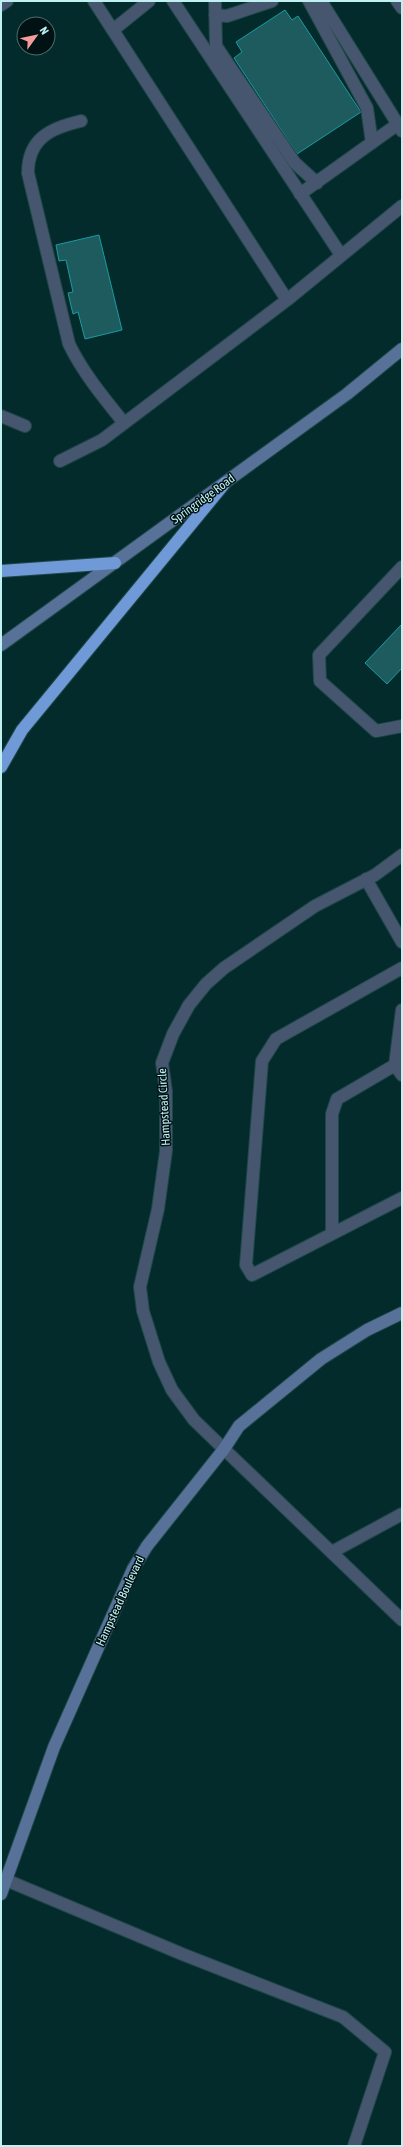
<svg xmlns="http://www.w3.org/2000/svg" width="403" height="2147" font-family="'Asap Condensed',sans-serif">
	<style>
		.building { fill: #1d5b5e; stroke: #199ca1 }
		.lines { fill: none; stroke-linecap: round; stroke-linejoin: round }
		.lane-casing { stroke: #1e4748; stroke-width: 14 }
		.street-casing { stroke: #1e4748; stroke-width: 14 }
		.secondary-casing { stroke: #1e4748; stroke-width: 14 }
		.highway-casing { stroke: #1e4748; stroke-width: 14 }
		.lane { stroke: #46566f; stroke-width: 12 }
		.street { stroke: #46566f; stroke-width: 12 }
		.secondary { stroke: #577199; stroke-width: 12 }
		.highway { stroke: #7099d7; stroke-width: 12 }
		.labels { text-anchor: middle; stroke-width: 3; stroke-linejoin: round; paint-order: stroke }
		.street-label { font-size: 12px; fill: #bff1f3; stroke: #001213 }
	</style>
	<rect width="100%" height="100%" fill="#042b2c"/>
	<!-- building -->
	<path class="building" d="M285,10L292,20L298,16L361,112L297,154L234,58L242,52L236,42Z
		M99,235L122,330L85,339L78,312L73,314L68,293L73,292L66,260L59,261L56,245Z
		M402,624V668L387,684L365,663Z"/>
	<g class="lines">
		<!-- lane casing -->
		<g class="lane-casing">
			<path id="lane" d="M94,1L287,300
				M173,1L341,255
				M215,1L216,46L295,163L317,183
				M309,1L367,108L372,143
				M321,1L402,131
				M397,1L402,8
				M1,5L7,1
				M215,15L227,16L272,1
				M113,30L149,1
				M81,121C50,128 28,139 28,173L69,344C83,373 104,398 124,423
				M300,194L398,124
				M1,416L25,426
				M60,461L102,440L287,300L402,206
				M402,567L319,655L320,681L376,731L402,726
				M366,879L402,942
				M402,968L276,1039L262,1061L246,1265L252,1275L402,1198
				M402,1010L395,1065L402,1075
				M332,1234V1114L337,1099L395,1065
				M224,1449L402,1620
				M332,1552L402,1514
				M6,1880L182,1954L343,2017L385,2052L354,2146"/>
		</g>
		<!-- street casing -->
		<g class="street-casing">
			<path id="street" d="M224,1449L194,1420L172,1390L159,1362L143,1311L140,1287L158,1209L166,1151V1091L162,1063L173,1034L189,1005L206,984L224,968L315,906L375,875L402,855"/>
		</g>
		<!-- secondary casing -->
		<g class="secondary-casing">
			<path id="secondary" d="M1,645L347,394L402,349
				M1,1894L54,1747L133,1569L147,1546L224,1449L239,1426L321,1359L367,1330L402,1313"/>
		</g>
		<!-- highway casing -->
		<g class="highway-casing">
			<path id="highway" d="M1,571L115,563
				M1,767L22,730L225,483"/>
		</g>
		<!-- lane -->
		<use href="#lane" class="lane"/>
		<!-- street -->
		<use href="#street" class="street"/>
		<!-- secondary -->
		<use href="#secondary" class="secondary"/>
		<!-- highway -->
		<use href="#highway" class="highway"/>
	</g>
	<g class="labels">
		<!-- street labels -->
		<g class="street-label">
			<text transform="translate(203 499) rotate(-36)" y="4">Springridge Road</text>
			<text transform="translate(164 1107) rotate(-93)" y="4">Hampstead Circle</text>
			<text transform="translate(120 1601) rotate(-65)" y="4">Hampstead Boulevard</text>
		</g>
	</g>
	<!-- border -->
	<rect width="403" height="2147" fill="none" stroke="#bff1f3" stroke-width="4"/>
	<!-- north arrow -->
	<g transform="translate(36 36) rotate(57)"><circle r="19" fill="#001213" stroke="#4c6b6d"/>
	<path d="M0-3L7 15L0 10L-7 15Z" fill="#f59b9c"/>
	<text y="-6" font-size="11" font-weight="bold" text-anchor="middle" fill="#bff1f3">N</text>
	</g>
</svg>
